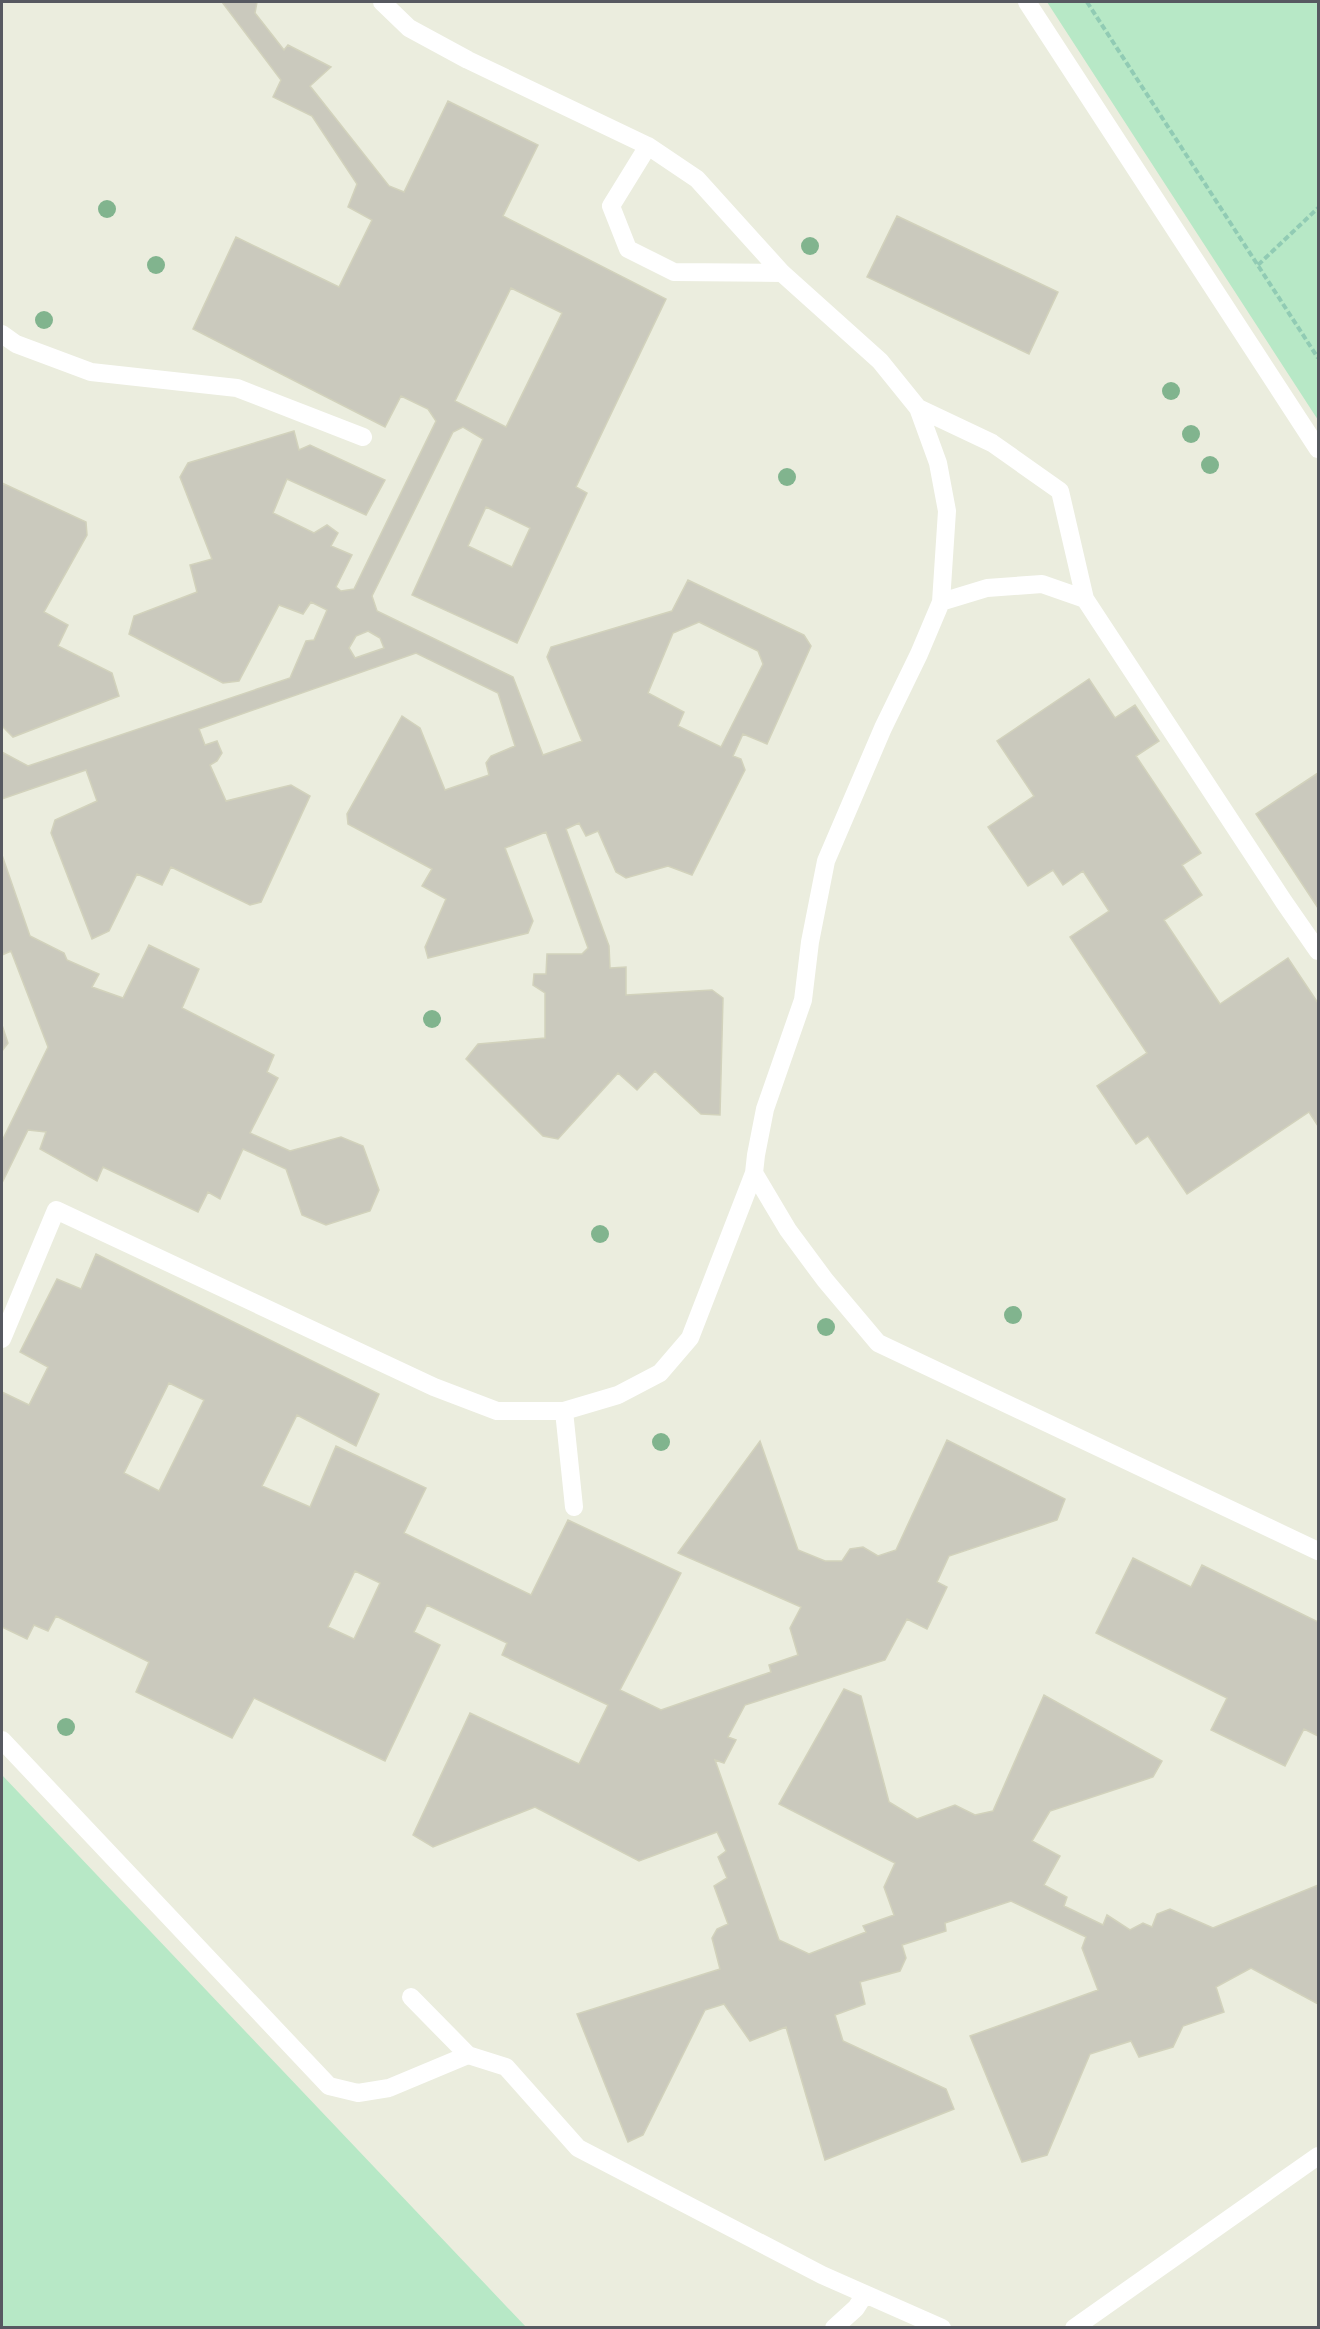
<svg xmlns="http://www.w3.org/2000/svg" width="1320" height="2329" font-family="'IBM Plex Sans',sans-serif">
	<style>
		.green { fill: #b7e8c6 }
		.building { fill: #cac9bd; stroke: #d2d2bc; stroke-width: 1.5; fill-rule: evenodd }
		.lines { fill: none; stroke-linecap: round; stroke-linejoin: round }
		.path { stroke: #91cbb4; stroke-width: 4; stroke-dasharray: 6 3; stroke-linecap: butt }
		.service { stroke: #fff; stroke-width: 18 }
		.tree { fill: #81b48e }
	</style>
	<rect width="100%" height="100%" fill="#ebedde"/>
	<!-- green -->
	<path class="green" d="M1047,2H1318V420Z
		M2,1775L526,2327H2Z"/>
	<!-- building -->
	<path class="building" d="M222,2H257L255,13L284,50L288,45L331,67L310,86L389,186L404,192L448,101L538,145L503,216L666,299L576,487L587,493L517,643L412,595L483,439L463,427L453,432L372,596L377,611L513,677L543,755L582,741L547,657L551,647L672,611L688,580L804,635L811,646L767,744L743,734L733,756L741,759L745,770L692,875L668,866L626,878L616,872L598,831L586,836L579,823L566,829L609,946L610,968L626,967V995L712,990L723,998L720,1115L701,1114L655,1071L637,1090L618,1073L558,1139L543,1136L466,1059L478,1044L545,1038V993L533,985L534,974H546L547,954H582L588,948L546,832L505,848L533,921L528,933L428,958L425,947L446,899L422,886L432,869L348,824L347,814L402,716L420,728L445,790L489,775L486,763L491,756L515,746L498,693L416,653L199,729L205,745L217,741L222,753L217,761L210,765L226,801L291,785L310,796L261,902L250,905L171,867L162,885L137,874L109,931L92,939L51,833L55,820L97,801L86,770L2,799V752L28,766L290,678L306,641L314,640L327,610L311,602L303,614L279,605L239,681L223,683L129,634L134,616L197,592L190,565L212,559L180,477L188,463L294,431L299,450L310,445L385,480L366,515L287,479L273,513L314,533L327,525L338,533L331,546L352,555L336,587L341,591L354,589L436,421L428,409L401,396L385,427L193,329L236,237L339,287L372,220L348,207L357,184L312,116L273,97L281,80ZM511,288L562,313L506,427L455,401ZM486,507L530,528L512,567L468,546ZM699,622L758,651L763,664L721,747L678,726L684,712L648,693L673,633ZM368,631L380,638L384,648L355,658L349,648L356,636Z
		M897,216L1058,292L1029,354L867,277Z
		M2,483L86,522L87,535L44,612L68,625L58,646L112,673L119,696L13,737L2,726Z
		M1089,679L1115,718L1135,705L1159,741L1136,756L1201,853L1182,865L1202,895L1164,920L1220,1004L1288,958L1318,1003V1126L1309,1112L1187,1194L1148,1136L1136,1144L1097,1086L1147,1053L1070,937L1109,911L1083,871L1063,885L1053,870L1028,886L988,827L1034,796L997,741Z
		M1318,773V908L1256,814Z
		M2,855L30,936L64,953L67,960L99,974L92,987L123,998L149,945L199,969L182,1008L274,1055L267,1072L278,1078L250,1133L290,1151L341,1137L363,1146L379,1190L370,1211L326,1225L302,1215L286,1169L243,1149L220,1199L208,1192L198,1212L103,1167L97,1181L40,1149L46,1132L28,1130L2,1183V1141L48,1047L11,951L2,955Z
		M2,1025L8,1043L2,1051Z
		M96,1254L379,1394L356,1446L297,1415L262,1486L310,1507L336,1446L426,1488L404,1533L531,1595L568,1520L681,1573L620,1690L661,1710L771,1672L769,1665L798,1655L790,1628L801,1607L678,1553L760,1441L798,1550L825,1561H842L850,1549L863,1547L878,1556L896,1550L947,1440L1065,1499L1057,1520L949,1556L937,1582L947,1587L927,1629L907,1619L885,1660L745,1705L728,1737L736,1740L724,1763L715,1760L779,1940L809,1954L866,1932L863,1926L894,1915L884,1887L895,1863L779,1804L844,1689L861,1696L889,1802L917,1819L955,1805L975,1815L993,1811L1044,1695L1162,1761L1153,1777L1050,1811L1032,1841L1060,1856L1044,1885L1067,1897L1064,1906L1103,1925L1107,1915L1130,1930L1143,1923L1152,1927L1157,1914L1170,1909L1213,1928L1318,1885V2004L1251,1968L1216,1987L1224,2012L1183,2026L1173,2047L1139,2057L1131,2041L1090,2054L1047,2155L1022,2162L970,2036L1098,1990L1082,1948L1086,1937L1011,1901L945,1923L946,1931L902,1945L906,1958L900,1971L860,1982L865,2004L835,2015L843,2041L946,2089L954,2109L825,2160L786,2027L750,2041L724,2004L705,2010L643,2135L628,2142L577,2014L720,1969L712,1938L717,1929L728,1924L714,1886L727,1878L718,1857L726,1851L717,1832L639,1861L535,1807L433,1847L413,1835L470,1713L579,1764L608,1705L502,1655L507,1643L427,1605L414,1632L440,1645L385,1761L254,1698L232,1738L136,1692L149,1662L56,1616L48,1631L34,1625L27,1639L2,1627V1392L29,1405L48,1367L20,1352L57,1279L81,1289ZM169,1383L204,1400L159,1491L124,1473ZM355,1571L380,1583L354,1639L328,1627Z
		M1133,1558L1191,1587L1202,1565L1318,1622V1736L1304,1729L1285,1766L1211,1730L1227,1698L1096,1633Z"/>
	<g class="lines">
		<!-- path -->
		<path class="path" d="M1087,2L1318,358
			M1258,265L1318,208"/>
		<!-- service -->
		<path class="service" d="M382,2L409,28L468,60L648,146L697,179L782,273L880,361L918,408L938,463L947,511L941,602L919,654L883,728L826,861L810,942L803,1000L765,1109L756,1155L754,1173L788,1230L825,1280L878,1343L1318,1551
			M1027,2L1318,449
			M648,146L611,206L628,249L674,272L782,273
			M2,334L16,344L91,372L237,388L363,437
			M918,408L992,443L1060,491L1085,599L1042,584L987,588L941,602
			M1085,599L1284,902L1318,951
			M2,1339L56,1210L434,1387L497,1411H564L618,1395L660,1373L690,1338L754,1173
			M564,1411L574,1507
			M2,1740L329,2086L358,2093L389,2088L468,2055L506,2067L578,2148L822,2275L942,2328
			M411,1997L468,2055
			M834,2328L856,2308L865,2294
			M1074,2328L1318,2156"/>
	</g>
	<!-- trees -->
	<g class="tree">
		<circle cx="107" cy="209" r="9"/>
		<circle cx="810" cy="246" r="9"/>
		<circle cx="156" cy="265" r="9"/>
		<circle cx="44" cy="320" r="9"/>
		<circle cx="1171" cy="391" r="9"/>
		<circle cx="1191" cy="434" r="9"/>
		<circle cx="1210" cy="465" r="9"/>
		<circle cx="787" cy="477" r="9"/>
		<circle cx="432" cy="1019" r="9"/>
		<circle cx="600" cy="1234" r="9"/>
		<circle cx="1013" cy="1315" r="9"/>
		<circle cx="826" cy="1327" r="9"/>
		<circle cx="661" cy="1442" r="9"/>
		<circle cx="66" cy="1727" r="9"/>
	</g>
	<!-- border -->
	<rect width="1320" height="2329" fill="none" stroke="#575961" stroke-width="6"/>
</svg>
